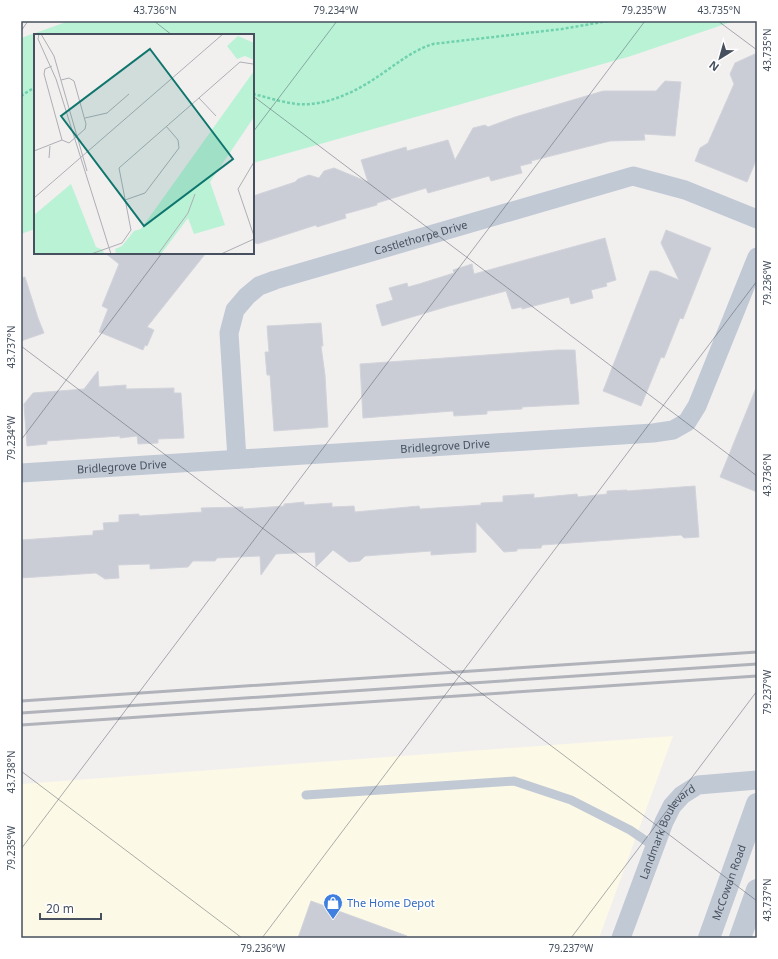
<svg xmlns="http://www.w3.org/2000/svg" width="778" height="959" font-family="'Noto Sans',sans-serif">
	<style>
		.commercial { fill: #fdf9e7 }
		.green { fill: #baf2d6 }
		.building { fill: #cacdd5; stroke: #d2d4db }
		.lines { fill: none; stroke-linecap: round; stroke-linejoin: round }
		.path { stroke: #70d2ad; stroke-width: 2.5; stroke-dasharray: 3 2; stroke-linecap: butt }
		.service { stroke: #c1c9d5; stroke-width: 9 }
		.minor { stroke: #c1c9d5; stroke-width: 19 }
		.tertiary { stroke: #c1c9d5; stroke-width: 22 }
		.rail { stroke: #b1b3ba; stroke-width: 3 }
		.ticks { fill: none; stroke: #46505e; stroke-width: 1; stroke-opacity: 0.45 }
		.labels { text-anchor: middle; stroke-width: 3; stroke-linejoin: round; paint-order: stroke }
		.street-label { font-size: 11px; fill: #46505e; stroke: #fff }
		.shop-label { font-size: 11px; fill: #366cbe; stroke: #fff; text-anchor: start }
		.inset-road { fill: none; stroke: #adafb5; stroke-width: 1 }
		.view { fill: #0f766e; fill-opacity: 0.15; stroke: #0f766e; stroke-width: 2 }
		.inset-edge { fill: none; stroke: #46505e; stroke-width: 2 }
		.neatline { fill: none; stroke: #46505e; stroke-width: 1.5 }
		.ticks-label { font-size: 10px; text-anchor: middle; fill: #46505e }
	</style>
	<rect width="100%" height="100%" fill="#f2efef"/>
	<!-- commercial -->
	<path class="commercial" d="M673,736L599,938H21V784Z"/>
	<!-- green -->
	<path class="green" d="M69,21H734L631,56L253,163V35H35V229L21,234V38Z"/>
	<!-- building -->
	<path class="building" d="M757,53V158L747,182L695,161L700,148L708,143L734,84L730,74L735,63Z
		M665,81L681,82L675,136L644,134L645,140L610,141L531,161L532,163L520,166L522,173L491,181L489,176L428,193L426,188L377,203V205L345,214L346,218L317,227L316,225L257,244L256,243L253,244V196L295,182L298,179L309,175L319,178L324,171L334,168L368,182L361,160L406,147L407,151L448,140L455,160L473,128L485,125L488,127L515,117L603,91H656Z
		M666,230L711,248L683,319L680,318L664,358L661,357L641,406L603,391L650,271H657L679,280L661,243Z
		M605,238L616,280L606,283L607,286L591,290L593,298L571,304L569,297L522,309V307L512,309L506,291L449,306L382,326L376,305L393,300L389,288L407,283L408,287L419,284L454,273L453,270L472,264L474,274Z
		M105,253H206L147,327L154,330L147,346L145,345L143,350L99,332L108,309L102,306L119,264Z
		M25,277L38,318L44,333L21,341V278Z
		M321,323L323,346H321L325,375L328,427L274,431L270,375H267L265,352H269L267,326Z
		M557,350H575L579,404L522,407V409L487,411V414L454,416L453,411L363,418L360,364Z
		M98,371L99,387L126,385V389L174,388V393H181L184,438L158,439V443L138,444L137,436L120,438V436L47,441V444L27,446L24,404L33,393L84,389Z
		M756,388H757V492L720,477Z
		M695,486L699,537L684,538L681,535L542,545L541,548L517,549V551L504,552L476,522V552L431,555V551L365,556L360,561L349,562L333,550L316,567L315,552L276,554L261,575L260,556L217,558L215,561H193L188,567L150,569V564L118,565L119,578L105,579L96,573L21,578V540L93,535V531L104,530L103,523L119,522V515L139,514V516L202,512L201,508L243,507V509L284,506V504L304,502V505L332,503V507L354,506L355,512L419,506L420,509L481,505V503L503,502V496L534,494V498L577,494L578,497L607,494V491L627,490V491Z
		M311,901L407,936L406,938H298Z"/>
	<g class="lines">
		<!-- path -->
		<path class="path" d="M253,94C271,98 292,106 310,104C336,102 362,88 383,73C399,62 414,50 433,44L562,29L608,21
			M21,96L35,87"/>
		<!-- service -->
		<path class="service" d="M306,795L514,781L571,800L630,830L655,847"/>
		<!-- minor -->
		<g class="minor">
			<path id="s1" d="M237,459L229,333L235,310L247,296L259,286L275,280L633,176L685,190L757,219"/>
			<path id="s2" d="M21,473L653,433L673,430L687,422L697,406L757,257"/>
			<path id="s3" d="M621,938L664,822L672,806L682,795L698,785L757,780"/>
		</g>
		<!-- tertiary -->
		<g class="tertiary">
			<path id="s4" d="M709,938L757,804"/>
			<path d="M740,938L757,890"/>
		</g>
		<!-- rail -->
		<path class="rail" d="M21,701L757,652
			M21,713L757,664
			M21,725L757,676"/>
	</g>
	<!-- ticks -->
	<path class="ticks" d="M154,21L172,35M718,21L757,50M21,31L28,21M253,96L757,476M253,132L337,21M21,346L757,901M21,440L162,253M21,771L242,938M21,849L645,21M262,938L757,281M571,938L757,691"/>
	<!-- icons -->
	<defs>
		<g id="shop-pin" transform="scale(1)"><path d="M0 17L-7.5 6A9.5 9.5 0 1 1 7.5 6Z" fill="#3f7fe0" stroke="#fff"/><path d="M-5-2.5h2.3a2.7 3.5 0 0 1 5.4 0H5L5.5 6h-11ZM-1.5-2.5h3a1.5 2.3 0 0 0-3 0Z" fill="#fff"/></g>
	</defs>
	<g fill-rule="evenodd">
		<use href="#shop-pin" x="333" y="903"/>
	</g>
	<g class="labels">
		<!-- street labels -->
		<g class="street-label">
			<text dy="4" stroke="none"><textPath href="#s1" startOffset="353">Castlethorpe Drive</textPath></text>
			<text dy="4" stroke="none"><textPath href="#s2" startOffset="425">Bridlegrove Drive</textPath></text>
			<text dy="4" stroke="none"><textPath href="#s2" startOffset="101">Bridlegrove Drive</textPath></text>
			<text dy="4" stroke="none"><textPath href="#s3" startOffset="117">Landmark Boulevard</textPath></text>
			<text dy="4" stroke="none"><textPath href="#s4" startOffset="59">McCowan Road</textPath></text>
		</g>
		<!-- shop labels -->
		<g class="shop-label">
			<text x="347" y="907">The Home Depot</text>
		</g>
	</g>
	<!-- overview -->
	<g transform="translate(34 34)">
		<rect width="220" height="220" fill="#f2efef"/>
		<path d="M204,2L220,9V26L211,22L203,25L193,12ZM220,37V83L176,148L191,191L160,200L154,184L127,220H82L81,215L88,212L100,197L107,195ZM37,150L62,213L69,216L70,220H0V181Z" fill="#baf2d6"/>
		<path class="inset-road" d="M5,0L4,5L22,45L77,220M7,0L20,22L53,137M18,32L11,35L10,40L28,106L35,109L51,95L52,90L40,47L35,44L27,46M165,64L182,82M51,84L73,79L95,60M0,117L28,106M15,124L16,112M220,128L204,155L220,202M0,164L189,0M91,166L111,159L145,114L144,106L132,92M57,220L88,209L97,196L85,134L206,28L219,30M124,220L154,179L161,160M187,220L220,205"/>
		<path class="view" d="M116,15L199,125L110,192L27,82Z"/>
		<rect width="220" height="220" class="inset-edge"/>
	</g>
	<!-- border -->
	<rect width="778" height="959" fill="none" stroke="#ffffff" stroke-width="44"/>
	<!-- north arrow -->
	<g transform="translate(720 58) rotate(217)" stroke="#ffffff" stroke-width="3" paint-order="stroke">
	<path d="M0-3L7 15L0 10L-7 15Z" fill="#46505e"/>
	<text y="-6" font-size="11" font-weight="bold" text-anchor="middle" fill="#46505e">N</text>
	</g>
	<!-- scale -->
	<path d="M40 913v6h61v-6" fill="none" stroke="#46505e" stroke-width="2"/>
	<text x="46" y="913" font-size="12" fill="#46505e" stroke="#ffffff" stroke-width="3" paint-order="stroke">20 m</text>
	<rect x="22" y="22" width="734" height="915" class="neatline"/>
	<g class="ticks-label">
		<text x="155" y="14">43.736°N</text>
		<text x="336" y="14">79.234°W</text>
		<text x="644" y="14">79.235°W</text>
		<text x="719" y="14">43.735°N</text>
		<text transform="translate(767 50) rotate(-90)" y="4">43.735°N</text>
		<text transform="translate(767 283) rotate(-90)" y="4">79.236°W</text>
		<text transform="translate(11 347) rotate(-90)" y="4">43.737°N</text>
		<text transform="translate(11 438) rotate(-90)" y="4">79.234°W</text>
		<text transform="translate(767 475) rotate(-90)" y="4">43.736°N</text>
		<text transform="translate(767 692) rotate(-90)" y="4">79.237°W</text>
		<text transform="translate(11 772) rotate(-90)" y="4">43.738°N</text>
		<text transform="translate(11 848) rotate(-90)" y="4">79.235°W</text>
		<text transform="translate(767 900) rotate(-90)" y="4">43.737°N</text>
		<text x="263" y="952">79.236°W</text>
		<text x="571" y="952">79.237°W</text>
	</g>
</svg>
